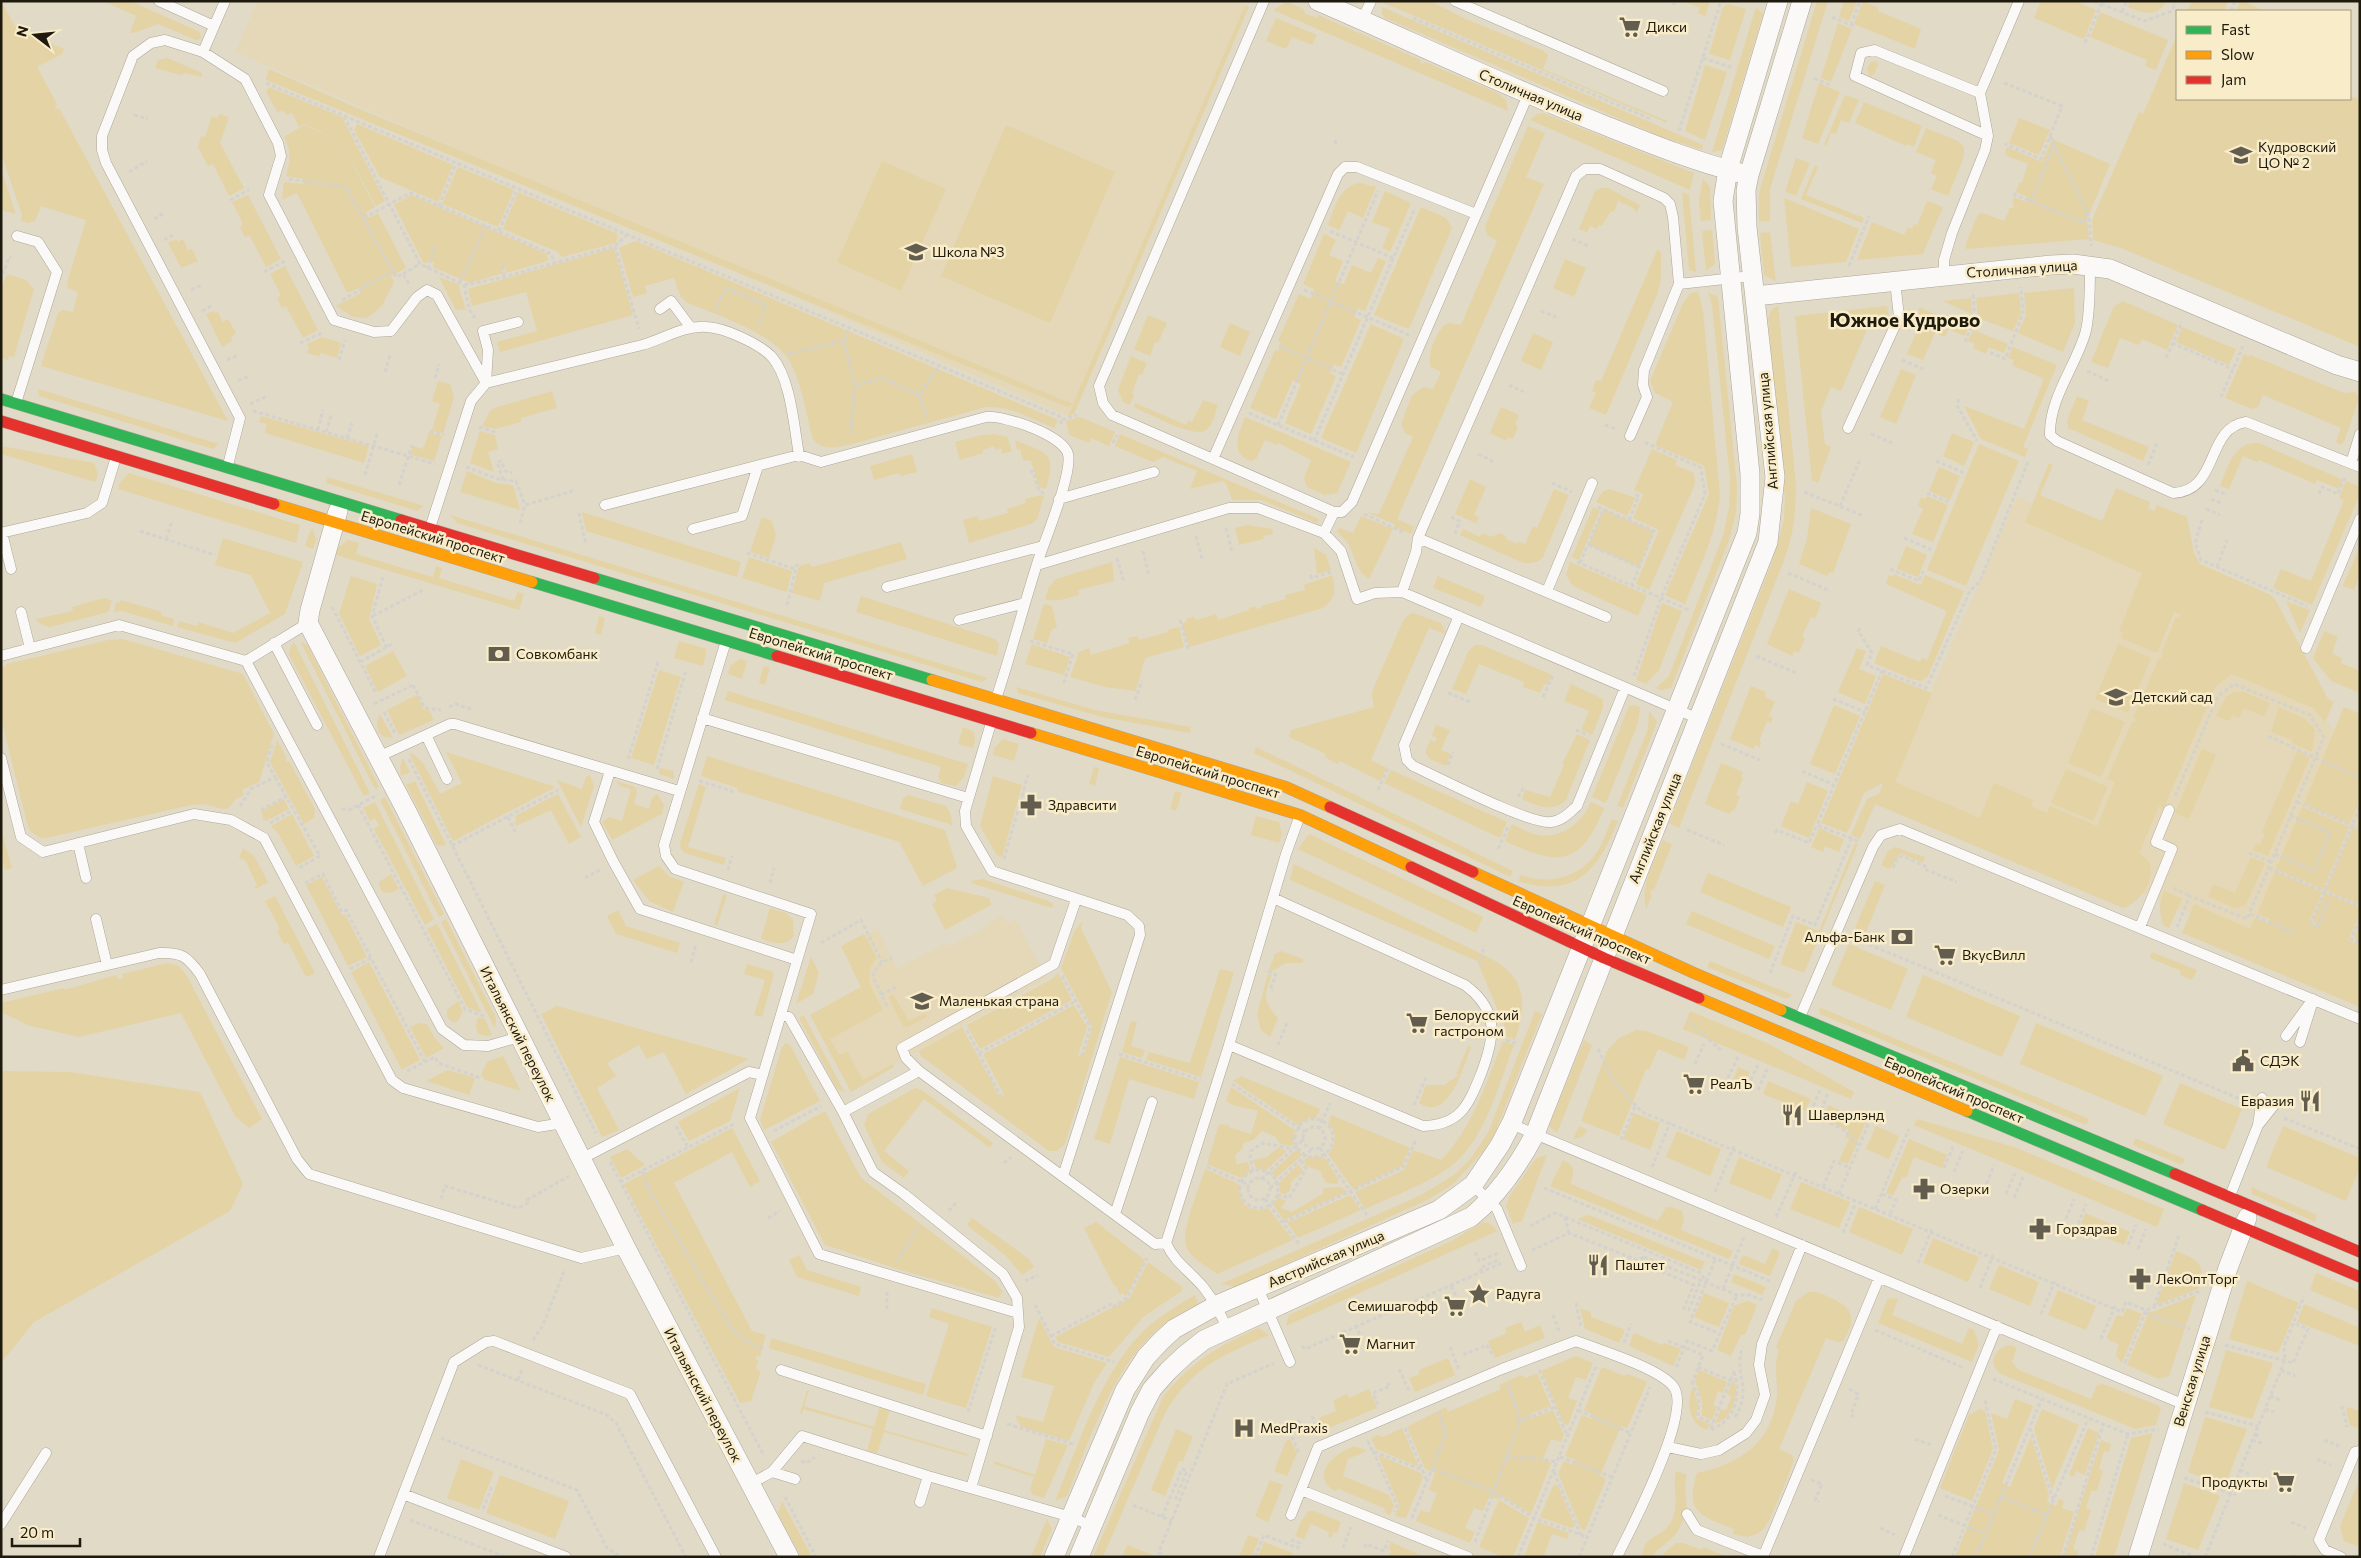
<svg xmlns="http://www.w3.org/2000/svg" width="2361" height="1558" font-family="Commissioner,sans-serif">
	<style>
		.built { fill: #e4d8b8 }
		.green { fill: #e4d3a5 }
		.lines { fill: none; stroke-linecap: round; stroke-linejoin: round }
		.lane-casing { stroke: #aca698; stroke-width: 11 }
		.street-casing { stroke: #aca698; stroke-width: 20 }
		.fast-casing { stroke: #aca698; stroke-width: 12 }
		.slow-casing { stroke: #aca698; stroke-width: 12 }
		.jam-casing { stroke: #aca698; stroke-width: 12 }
		.path { stroke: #d4d2cd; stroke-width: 3; stroke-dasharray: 4 2.5; stroke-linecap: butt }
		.lane { stroke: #faf9f7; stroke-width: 10 }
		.street { stroke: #faf9f7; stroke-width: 19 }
		.fast { stroke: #30b455; stroke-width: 11 }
		.slow { stroke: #ff9f0a; stroke-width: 11 }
		.jam { stroke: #e5322d; stroke-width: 11 }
		.labels { text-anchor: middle; stroke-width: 5; stroke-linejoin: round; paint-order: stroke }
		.poi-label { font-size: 14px; fill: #1f1a0e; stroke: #f9ecc9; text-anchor: start }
		.street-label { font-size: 14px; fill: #1f1a0e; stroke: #f9ecc9 }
		.district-label { font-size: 19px; font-weight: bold; fill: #1f1a0e; stroke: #f9ecc9 }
	</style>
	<rect width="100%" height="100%" fill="#e1dac7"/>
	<!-- built -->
	<path class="built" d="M257,1H1237L1245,5L1068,416L235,52Z
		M2017,497L2162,564L2256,646L2352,749L2360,752V985L1889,786Z
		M1003,915L1007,923L1015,919L1047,978L850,1089L812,1015L862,988L842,947L878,929L897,969L946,943L948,947L987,927L986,924Z"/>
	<!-- green -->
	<path class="green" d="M1,1L16,28L64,49L62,54L37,67L57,104L55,106L56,109L59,108L228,421L41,366L58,313L63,310L73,312L78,292L68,288L67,283L86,220L41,206L35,221L28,223L21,221L22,215L1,153Z
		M103,1H130L200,32L201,39L196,40L158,24L137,32L130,33L136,16Z
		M1385,1H1430L1466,19L1544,51L1548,55L1543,69L1667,121V123L1384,3Z
		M1684,1H1710L1705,16L1698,13L1700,8Z
		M1817,1H1828L1770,189V221L1759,222V193Z
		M1844,1H1857L1849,21L1839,17Z
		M1863,1L1879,8L1878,11L1921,29L1915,49L1854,24Z
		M2041,1H2075L2096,10L2084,39L2034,18Z
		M2130,1H2166C2158,18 2142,13 2128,7Z
		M2192,1H2228L2224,11H2187Z
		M2240,1H2242L2265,11H2236Z
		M1285,3H1290L1305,10L1304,13L1317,18L1318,15L1421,60L1420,63L1424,64L1425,62L1498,93L1506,100L1508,111L1273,10Z
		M1728,4L1746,9L1730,60L1709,54L1723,7Z
		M1245,5L1249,7L1074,414L1068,416L1073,405L1067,407L266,80L269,69L357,108L1073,404Z
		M1382,7L1703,145L1702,150L1662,137L1385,18L1382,14Z
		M1756,7L1763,14L1722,150L1712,152Z
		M2100,12L2168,40L2156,70L2145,66L2147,60L2090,37Z
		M1276,18L1317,35L1312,45L1292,37L1286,49L1266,41Z
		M1838,23L1852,29L1831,82L1821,78Z
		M2177,35V99H2350V96L2360,100V347L2121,248L2093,240L2092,220L2139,112L2143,114Z
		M167,58L202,73V77L186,73L181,75L155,68L158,60Z
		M1876,61L1878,65L1874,74L1870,77L1867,68L1871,62Z
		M1705,65L1727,72L1705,140L1685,131Z
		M1819,83L1840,92L1818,144L1802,138Z
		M269,87L342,117L385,201L376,206L341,142L375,207L366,212L369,218L378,213L406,268L391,276L394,282L382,306L367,318L353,317L336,306L361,293L359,288L347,293L297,193L282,200L284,182L304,184L303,179L286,176C290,160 292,152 284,137L304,125L341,141L304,124L299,127L292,113L286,115L283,110L278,113L266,92Z
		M1845,95L1859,100L1849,123L1841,120L1836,134L1831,133L1826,146L1824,145Z
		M1864,102L1922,126L1914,147L1907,144L1906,146L1855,123Z
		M1543,113L1694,173L1690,190L1530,120L1537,114Z
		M219,114L229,117L220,143L244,188L229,196L213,164L208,166L198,147L201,136L205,137L212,116L218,118Z
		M2019,118L2050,130L2039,155L2009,143Z
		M357,124L453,165L438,202L380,177L354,130Z
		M1006,125L1115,172L1050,323L941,276Z
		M1528,126L1545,133L1526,177L1544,184L1397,519L1414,527L1411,534L1395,527L1394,524L1366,512L1379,514L1413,437L1405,433L1401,424L1412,395L1423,387L1433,389L1441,372L1431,367C1426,356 1437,328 1448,323L1461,325L1497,241L1487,235L1485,226Z
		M1926,128L1958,141L1964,147V157L1948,196L1931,189L1937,176L1931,173L1936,160L1916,152Z
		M2052,139L2110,164L2087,220L2089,239L1966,249L1965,246L1978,214L1983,213L2004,221L2010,208H2013L2014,205L2012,204L2014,197L2026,202L2027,197L2016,192L2020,182L2022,183L2028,164L2007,156L2005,151L2007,147L2042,162Z
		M1796,158L1810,163L1796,196L1785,192Z
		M882,161L946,189L901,291L837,262Z
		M1815,165L1818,167L1806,195L1864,218L1862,223L1801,199Z
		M458,167L514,190L498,227L442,204Z
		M1,169L16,214L1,210Z
		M1703,178L1710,187L1711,220L1701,221L1699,200Z
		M1360,183L1376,187L1363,218L1348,211L1339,230L1328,225C1335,208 1339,186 1360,183Z
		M1601,188H1608L1640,205L1637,213L1633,208L1618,201L1614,212L1611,211L1602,226L1599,225L1597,229L1590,226L1587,232L1579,229L1595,191Z
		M1385,191L1411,203L1390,252L1382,248L1390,229L1372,222Z
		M518,192L618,234L616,243L562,257L558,252L503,229Z
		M1682,192L1689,195L1696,272L1689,270Z
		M248,195L281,259L266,267L250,236L245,237L240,227L243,224L232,202Z
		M411,195L547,254L548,261L506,273L505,266H502L503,273L470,283L433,267L434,262L428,260L427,264L423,262L394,205Z
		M1784,198L1859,229L1846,262L1791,267Z
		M1927,201L1943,207L1923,254L1857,260L1872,222L1904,235L1908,227L1912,229L1914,224L1917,225Z
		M1421,207L1446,218L1452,228L1409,329L1374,315Z
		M1712,230L1715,264L1706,271L1702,231Z
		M1770,232L1776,281L1764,275L1760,233Z
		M1324,234L1336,240L1329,255L1343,261L1335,281L1344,284L1352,265L1371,273L1378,258L1386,261L1365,311L1358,308L1354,317L1361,320L1341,367L1334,364L1330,373L1336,376L1311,434L1285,423L1301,384L1293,380L1276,419L1250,408L1275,350L1278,351L1281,342L1278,341L1299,294L1311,299L1314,289L1303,284Z
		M176,239L178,242L183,239L188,250L192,249L198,261L181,268L168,243Z
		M636,241L1058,420L1054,428C1032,419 1011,406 986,407L852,444C838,447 823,452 813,439C806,414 802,384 790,362C774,333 716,315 686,302L681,297L674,278L645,286L647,293L633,297L619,248Z
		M614,248L633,315L500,352L497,342L537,331L526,292L472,306L468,289Z
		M1657,250L1661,252V279L1658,292L1606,415L1589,408L1596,393L1592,391L1596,380L1601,381Z
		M1565,259L1586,268L1574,297L1553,288Z
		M285,266L318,330L303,338L286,306L282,308L277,298L281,295L270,274Z
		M7,274L26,280L34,289L14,357L9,356L8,360L1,358V288Z
		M439,277L458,284L466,310H456Z
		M2074,288L2075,323L2063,352L2018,333L2026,315L2024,293Z
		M1698,292L1703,310L1720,495C1717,533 1699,568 1685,604L1665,595L1709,494L1704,466L1655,445L1673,402L1655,393L1650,381L1683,303L1691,293Z
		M1708,292L1718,297L1737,487L1736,513L1729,540L1671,688L1661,690L1656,688L1669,676L1723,536L1729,508L1730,478L1712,305Z
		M2019,293L2021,314L2013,331L1978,318L1976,298Z
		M1971,298L1972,314L1942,301Z
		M2123,301L2178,325L2167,350L2142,339L2139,345L2120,338L2108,368L2091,362L2114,306Z
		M1778,305L1796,485C1796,509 1794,532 1786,555L1679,828L1669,823L1772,562L1784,520L1785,499L1768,318L1771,311Z
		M1887,306L1889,321L1873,315L1841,391L1831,387L1821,411L1825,444L1831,447L1818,483L1812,480L1795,316Z
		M1919,307L1968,328L1965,336L1948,329L1945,337L1935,333L1923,360L1907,354L1919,326Z
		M214,311L215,313L218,312L223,322L228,319L236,333L231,337L232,341L222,347L206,314Z
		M1148,315L1167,323L1158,343L1155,342L1150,356L1134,349Z
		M1230,323L1250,332L1240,356L1220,347Z
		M1371,324L1404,339L1356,453L1321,438Z
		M2182,327L2236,349L2229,365L2176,342Z
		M1973,330L2008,344L2004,353L1989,347L1986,354L1973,348L1975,344L1968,341Z
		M1533,333L1553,342L1541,370L1521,361Z
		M322,337L341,343L337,358L321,353L319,356L306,353L309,349L307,344Z
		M2013,347L2057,365L2023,447L2028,449L2025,457L1981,439L1964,406L2024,429L2044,379L2012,365L2014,360L2008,358Z
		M2244,354L2249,357L2250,355L2344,393L2355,392L2359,398L2344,442L2340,445L2336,442L2341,428L2263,395L2258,407L2252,409L2225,398Z
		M1131,356L1147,363L1142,375L1139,374L1132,393L1134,395L1130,405L1123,402L1118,390Z
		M1901,369L1916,375L1896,424L1880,417Z
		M438,381L450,384L454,397L443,434L432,430L440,404L432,401Z
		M38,389L219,444L213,449L39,396Z
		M552,391L557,408L521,418V422L495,429L482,426L490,411L494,408Z
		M2077,396L2089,401L2082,420L2149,447L2143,461L2068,428L2067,420Z
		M1203,400L1218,405C1215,413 1213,425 1206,430C1194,439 1148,413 1134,407L1135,403L1186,425L1189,420L1192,422Z
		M1501,407L1519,415L1515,424L1518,426L1513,439L1508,437L1506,441L1490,433Z
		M261,416L369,446L364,463L265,433L267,424L259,422Z
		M1080,417L1115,432L1109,446L1091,438L1089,443L1069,435L1066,421Z
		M1245,417L1351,462L1337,493L1324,495L1307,487L1304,478L1311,460L1278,443L1277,445L1265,440L1256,459L1251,461C1229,454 1239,432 1245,417Z
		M480,431L495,435L498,449L488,452L494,472L470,463Z
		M429,432L442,436L434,461L411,455L413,446L423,449Z
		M1952,433L1974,442L1964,466L1943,456Z
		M995,434L1007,437L1012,451L1002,454L1001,448L996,450L994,446L983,450V453L960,460L955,442L982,435Z
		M1120,434L1319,519L1317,523L1261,500H1232L1226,483L1222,481L1190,489L1197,471L1163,457L1153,462L1115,446Z
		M1015,440C1047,454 1057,450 1046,489L1039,487L1031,461L1023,460L1020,449L1017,450Z
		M2253,443H2259L2343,480L2339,489L2317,480L2315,484L2259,460L2257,462L2243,456L2229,489L2220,486C2228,468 2232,446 2253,443Z
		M1979,444L2019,461L1966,586L1927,570Z
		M1,446L94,463L98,474L95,482L1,454Z
		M1652,449L1677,460L1675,465L1694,473L1695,484L1649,590L1636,584L1659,530L1633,518L1643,494L1634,490Z
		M912,454L917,472L900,476L899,473L874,480L870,466Z
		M2049,463L2053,465L2040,495L2102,521L2116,488L2150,502L2148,509L2154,511L2157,505L2187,517L2194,553L2200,564L2271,595L2276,601L2328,699L2334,702L2325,722L2313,708L2232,674L2215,687L2164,808L2159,806L2139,853C2144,857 2148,860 2150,865C2155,881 2138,904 2123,908L1875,804L1860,839L1851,835L1867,799L1879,794L1883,783L1864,793L1847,833L1821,823L1883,674L1932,693L1895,782L1980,818L1994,783L2033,800L2031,806L2047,813L2050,806L2097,826L2115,782L2107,779L2132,722H2135L2136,719L2133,718L2159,658L2161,659L2163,655L2161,654L2176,617L2179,618L2180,615L2174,612L2157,653L2121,638L2123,632L2119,631L2142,573L2025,522Z
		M1939,467L1960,476L1950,500L1929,491Z
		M467,471L496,483L513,485L520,510L460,492Z
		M129,473L300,525L296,543L118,489L120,482Z
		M327,477L424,506L417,511L326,483Z
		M1470,479L1486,487L1474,515L1479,517L1476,523L1455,514Z
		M2346,481L2360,487V494L2312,605L2273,588L2281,569L2311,581L2344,500L2339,498Z
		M1554,489L1569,495L1543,557C1536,564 1530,564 1521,562L1460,535L1463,529L1480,537L1482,533L1491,537L1500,533L1506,536V539L1517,544L1519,541L1525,544L1533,526L1537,528Z
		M1609,489L1636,498L1627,516L1596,502L1602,492Z
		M1041,495L1044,496L1037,519L1031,524L969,543L963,520L978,516L979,521L1008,513L1007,509L1026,503L1025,499Z
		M1927,496L1948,505L1933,542L1912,534L1923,509L1918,506L1921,497L1925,499Z
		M1593,507L1600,510L1579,560L1572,557Z
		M1811,508L1851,524L1833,573L1830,572L1827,576L1799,564L1807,539Z
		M1603,509L1654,531L1639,567L1589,545Z
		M582,512L741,562L737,577L586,531Z
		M450,515L988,678L982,682L457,523Z
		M1361,516L1393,529L1369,579C1350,567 1359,549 1337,532L1339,528L1353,533Z
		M762,517L772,521L776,535L769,558L750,552Z
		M1247,525L1272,529L1273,534L1263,536L1264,539L1239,545L1235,528Z
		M311,529H313L316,540L313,549L305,546Z
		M223,538L303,562L285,614L235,643L177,627L179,621L197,626L198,622L233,633L270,613L251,575L215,565Z
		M348,540L359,543L356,554L433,577L436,566L442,568L439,578L514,601L518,592L524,594L519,610L336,555L338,548Z
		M901,542L907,559L824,583L820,601L792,593L799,566L809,563L812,567Z
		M1906,546L1927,555L1918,577L1897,569Z
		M2360,546V575L2354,590L2343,586Z
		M1314,548L1326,555L1331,570L1317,574Z
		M749,557L792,571L787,592L742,578Z
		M1112,562L1114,581L1078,590L1079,595C1067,598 1056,603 1045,599L1049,587L1056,579Z
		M1570,562L1647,595L1638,616L1573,586L1566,575Z
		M1894,574L1920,585L1925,575L1964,591L1928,676L1921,681L1912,679L1874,663L1881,646L1920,662L1922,658L1927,660L1947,611L1886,584L1889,575L1893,576Z
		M1332,575C1336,591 1336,597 1323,608L1189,647L1182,623L1187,622L1186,619L1193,617L1197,620L1216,614L1218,620L1249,610V608L1255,606L1257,609L1261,608V606L1286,599L1285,595L1305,590L1304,585Z
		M351,576L377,584L369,619L381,645L360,656L339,614Z
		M1438,576L1485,596L1481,607L1433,588Z
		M1789,589L1821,603L1815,619L1811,617L1802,636L1805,638L1799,653L1794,651L1792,656L1767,644Z
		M861,596L995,639L999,644L997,656L856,612Z
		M104,598L112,601L108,612L50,627L40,624L36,619L73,611L72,607Z
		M121,600L162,612L161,615L174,619L173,626L122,611L114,612L116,602L120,603Z
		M2286,601L2310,610L2300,633Z
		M1662,603L1682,611L1659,670L1646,684L1636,680Z
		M1044,604L1052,606L1057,628L1052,629L1047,643L1033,639Z
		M1413,613L1441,623L1446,634L1429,628L1371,760L1387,768L1380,781L1340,761L1337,764L1325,757L1326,754L1289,737L1291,730L1374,707L1372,695L1373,689L1403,621L1408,615Z
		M599,616L605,618L601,635L595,633Z
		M1179,627L1184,647L1145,658L1136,691L1105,687L1070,677L1079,652L1089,648L1091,655L1130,643L1128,638L1137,636L1139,640L1168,632V630Z
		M2324,631L2338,637L2332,653L2342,658L2341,663L2360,671V693L2331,681L2313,658Z
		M123,639L243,674L274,734L259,782L242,790L244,795L236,799L229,808L223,809L204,804L191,805L42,839L30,831L27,823L1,718V669L7,664L108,640Z
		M300,641L308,646L379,787L375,789Z
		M679,641L707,649L703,666L674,658Z
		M294,642L370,793L364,796L289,655L290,648Z
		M1032,644L1070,657L1064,675L1025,664Z
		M2118,644L2151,658L2128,713L2095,699Z
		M1475,645H1482L1552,675L1547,685L1544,684L1540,693L1523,687L1524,682L1479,664L1466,694L1452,689L1469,650Z
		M1857,648L1866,651L1859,669L1876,676L1865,704L1838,692Z
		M393,651L407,676L378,692L365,666Z
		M740,659L747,661L742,679L728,674L730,666Z
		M764,666L770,668L765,685L759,683Z
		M659,670L681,677L654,765L631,758Z
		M1571,684L1603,699V708L1592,735L1581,730L1589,711L1564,701Z
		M1751,686L1766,692L1765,697L1775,702L1769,716L1773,718L1771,723L1767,721L1759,741L1761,742L1760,747L1755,745L1754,749L1730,739Z
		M1016,687L1095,710L1191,727L1190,733L1102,717L1018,693Z
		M728,691L968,764L964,777L956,786L941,783L938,776L941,767L725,700Z
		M2235,692H2244L2270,703L2264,716L2244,708L2239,718L2232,715L2229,721L2216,716L2226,697Z
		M417,695L424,710L428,708L434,720L399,735L387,710Z
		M1634,705L1640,707L1638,723L1606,803L1592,797L1629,706Z
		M1834,705L1860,716L1835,774L1810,764Z
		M2279,707L2305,719L2315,729L2312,752L2292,743V740L2271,732Z
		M2344,707L2360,714V801L2350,823L2304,804Z
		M2091,708L2125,722L2101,777L2068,763Z
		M1649,711L1657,722L1623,808L1617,806L1648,729Z
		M380,714L393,738L384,737L378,731L377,722Z
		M1436,725L1450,730L1441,750L1451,754L1446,766L1430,759L1425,753L1430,740L1435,742L1437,738L1432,736Z
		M963,727L974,732L975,740L973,748L958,744Z
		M1577,734L1590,740L1566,800C1551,813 1537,806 1522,799L1525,790L1550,797L1564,765L1562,764Z
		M1003,739L1019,744L1014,761L993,755L995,747Z
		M277,740L287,758L285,759L287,762L289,761L315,809L314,818L304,824L270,762Z
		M1256,747L1513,871L1510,877L1254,753Z
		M2202,749L2216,755L2189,819L2175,813Z
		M2297,751L2310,757L2268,856L2253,850L2256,844L2260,845L2265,834L2262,832Z
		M446,752L553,786L554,788L453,841L409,753C422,754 434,784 440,794L462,783Z
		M707,756L945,830L957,868L923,886L899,842L737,791L738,788L701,776Z
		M403,758L410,772L401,776L400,767Z
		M1721,763L1743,772L1741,777L1743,778L1736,795L1740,796L1734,811L1732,810L1730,814L1705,804Z
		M1094,767L1099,768L1095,786L1089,784Z
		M660,768L674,771V779L659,774Z
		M2066,769L2108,787L2093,821L2051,803Z
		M1391,770L1507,822L1500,838L1384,783Z
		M590,775L594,786L581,827L557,780L582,789L586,777Z
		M993,776L1022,785L1002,858L996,854L980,826Z
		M415,781L446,845L440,846L436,844L406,785Z
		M616,781L635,787L637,792L634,804L649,809L652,798L657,794L664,805L662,814L612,840L602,822L609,817L622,821L631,789L620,786Z
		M1807,782L1828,791L1809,838L1781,826L1791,801L1798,804Z
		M699,784L706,787L688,847L726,858L724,865L685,853L681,849L680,843Z
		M1175,791L1182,793L1176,811L1170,809Z
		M558,794L581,837L569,844L551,810L516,826L514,822L517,820L515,816Z
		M908,795L946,806L951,815L952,825L900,809L903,798Z
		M385,797L444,914L439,917L380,800Z
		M284,799L289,809L266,821L263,819L262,811Z
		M375,802L434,919L425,925L374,829L379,825L375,818L370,821L363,808Z
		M1591,802L1604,808C1581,867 1557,866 1505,841L1512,824C1520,828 1529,833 1538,835C1562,839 1582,823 1591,802Z
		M2302,807L2349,827L2323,889L2276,869Z
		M292,814L314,856L296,866L278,833L271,826Z
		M1256,816L1279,822L1282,834L1279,843L1251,835Z
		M1612,819L1618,821C1598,871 1575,899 1518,881L1521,875C1549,885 1580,878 1597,852C1604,842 1607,829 1612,819Z
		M1819,828L1844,839L1839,852L1825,846L1823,852L1811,847Z
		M2353,828L2360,831V904L2326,890Z
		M1,830L12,868L5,870L1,855Z
		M1309,834L1483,917L1476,933L1298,849Z
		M1663,840L1672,844L1654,890L1652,889L1650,894L1652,895L1646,909C1640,885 1654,861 1663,840Z
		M1855,843L1858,844L1804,973L1780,964L1796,922L1819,931Z
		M1895,847L1925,857L1923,863L1900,853L1890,869L1881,865L1888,851Z
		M243,848L254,856L268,882L256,889L254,887L257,885L245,860L239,858Z
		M2251,857L2265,863L2245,906L2234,908L2208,896L2213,884L2235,893Z
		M1294,864L1486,956C1526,976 1528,1000 1515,1040L1505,1036L1507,1032L1477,961L1290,880Z
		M659,866L669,876L684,882L673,912L649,901L633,880Z
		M2275,872L2322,892L2309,923L2314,926L2316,923L2313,921L2325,893L2360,908V914L2348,940L2355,943L2357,939L2354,938L2360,924V1007L2182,933L2194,904L2250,929L2255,918L2269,923L2270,919L2257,914Z
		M1708,873L1791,907L1783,927L1700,892Z
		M391,874L399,889C392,892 385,897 380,888L379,882Z
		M322,877L342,916L345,914L367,957L348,966L306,885Z
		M983,879L1046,900L1053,904L1052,908L974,884L970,881Z
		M1875,881L1885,885L1866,932L1855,928Z
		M947,888L989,898L991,905L945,930L932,904L937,901L934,895Z
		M2164,891L2182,899L2169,928L2163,925C2159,912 2159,904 2164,891Z
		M723,894L727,895L717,926L714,925Z
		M275,896L315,973L306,977L288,942L284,944L277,931L280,929L265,901Z
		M770,908L786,913L793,920L794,936C785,947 773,943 761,939Z
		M618,910L626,926L680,943L677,953L616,934L607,916Z
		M1692,911L1775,946L1769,959L1686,924Z
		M446,919L496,1018L495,1029L441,922Z
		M1083,921L1081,928L1112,992L1065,1144L1057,1151H1049L921,1056L919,1051L962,1027L1000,1097L1004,1095L983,1054L1074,1005L1087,1027L1078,1056L1084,1054L1092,1027L1061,968L1075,930Z
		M437,924L482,1013L467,1007L427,929Z
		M864,934L877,958C860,975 874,992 883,1010L830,1039L839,1055L847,1051L863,1080L892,1064L894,1067L851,1092L810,1015L861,987L841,946Z
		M1849,944L1908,969L1891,1010L1831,985Z
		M1281,951L1303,959L1302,963H1286L1272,971L1269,970L1275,954Z
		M2152,952L2197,970L2192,980L2180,975L2181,971L2150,958Z
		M811,957L819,973L813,994L796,1004Z
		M1710,961L1793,995L1786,999L1707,967Z
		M369,962L420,1060L402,1070L351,972Z
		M167,963L179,966L188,978L262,1119L249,1128L235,1116L181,1013L79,1037L27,1025L1,1012V1003L64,988L65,990L116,975L118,979L123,978L122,974Z
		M747,964L771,971L774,974L762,1017L754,1015L765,980L744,974Z
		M1220,969L1234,972L1201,1077L1146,1060L1149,1052L1190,1063Z
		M1058,973L1072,1000L980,1049L967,1025L1052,979Z
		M1268,974L1272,975C1264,996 1262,1000 1278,1018L1270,1037L1261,1030L1257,1014Z
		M1923,975L2020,1016L2002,1057L1906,1017Z
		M893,994L909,1021L925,1013L927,1017L908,1027L903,1026L888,997Z
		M458,1001L463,1012L457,1022H452L447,1017V1010Z
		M557,1006L749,1059L686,1094L664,1052L647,1059L639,1045L607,1063L616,1076L597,1088L619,1130L602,1137L541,1014Z
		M1819,1007L2089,1119L2086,1125L1820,1014Z
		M1535,1011L1542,1014L1494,1135L1483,1152L1452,1185L1427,1200L1235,1287L1221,1284L1421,1195L1454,1175L1471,1158L1488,1133Z
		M1690,1011L1767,1043L1854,1092L1851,1099L1683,1029Z
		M804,1015L805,1018L845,1093L837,1089L799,1018Z
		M478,1017L485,1019L492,1035L489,1036L478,1034L476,1027Z
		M1131,1021L1137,1022L1131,1046L1145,1050L1142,1058L1122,1052Z
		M419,1023L427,1024L434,1037L444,1048L426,1058L410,1027Z
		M2036,1023L2163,1076L2145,1116L2020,1064Z
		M1636,1030L1646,1031L1689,1047L1684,1060L1658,1049L1649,1070L1646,1069L1619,1136L1581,1121L1607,1051L1619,1038Z
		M1584,1040L1592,1045L1557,1133L1549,1126Z
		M1503,1041L1514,1045C1500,1081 1486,1135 1457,1161C1434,1182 1393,1196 1365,1209L1355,1192L1404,1170L1413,1150L1441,1160C1473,1127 1486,1083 1503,1041Z
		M786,1043L790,1045L820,1101L764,1130L760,1120L782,1047Z
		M1468,1046L1471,1047C1464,1065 1449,1123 1419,1103L1426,1085H1444L1459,1075L1456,1074Z
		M503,1056L521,1091L485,1080L481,1075L487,1062Z
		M1120,1057L1199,1082L1194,1099L1129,1079L1110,1144L1094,1139Z
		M1738,1067L1750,1072L1745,1086L1733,1081Z
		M448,1070L475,1078L469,1095L426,1081Z
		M1,1071L70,1072L200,1092L243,1184L230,1211L34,1322L1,1363Z
		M1241,1076L1320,1109L1316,1118H1309L1298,1125L1233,1081Z
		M1768,1081L1811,1099L1805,1111L1763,1094Z
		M2180,1083L2242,1109L2225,1150L2163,1124Z
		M1231,1087L1295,1130L1294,1144L1292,1146L1280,1144L1276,1137L1262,1131L1253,1140L1243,1143V1147L1235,1156L1237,1164L1248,1162L1250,1171L1241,1178L1207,1164L1219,1124L1229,1125L1228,1127L1251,1134L1258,1111C1247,1107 1235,1108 1226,1101Z
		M740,1088L730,1121L689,1141L678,1122Z
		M915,1088L922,1090L993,1143L990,1148L924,1099L884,1151L909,1171L904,1178L882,1162L864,1125L868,1114Z
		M1828,1105L1866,1122L1848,1164L1839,1161L1849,1139L1845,1137L1848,1130L1823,1119Z
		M825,1111L861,1178L994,1280L1002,1291L999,1298L901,1270L825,1245L771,1142Z
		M1634,1113L1660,1123L1650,1150L1623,1139Z
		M1331,1115L1410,1148L1402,1166L1353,1189L1328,1154C1337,1145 1337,1131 1328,1123Z
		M1917,1119L2014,1147L2164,1209L2157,1227L1914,1125Z
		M1579,1126L1588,1130L1582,1137L1573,1139Z
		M1876,1126L1899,1136L1889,1159L1866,1149Z
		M2283,1126L2360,1158V1168L2346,1201L2266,1167Z
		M732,1128L760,1181L750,1187L732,1152L674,1183L752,1331L766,1335L760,1357L757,1356L755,1359L758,1360L756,1369L761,1371L751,1401L740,1403L624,1184Z
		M1677,1131L1721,1149L1710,1176L1666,1157Z
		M2135,1138L2185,1159L2182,1165L2133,1145Z
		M1909,1139L1947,1155L1942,1168L1914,1157L1906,1178L1902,1177L1893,1196L1886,1193Z
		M1279,1147L1287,1151L1266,1170L1256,1168L1253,1160L1267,1157Z
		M627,1149L645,1165L621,1178L610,1157Z
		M1297,1149L1302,1155L1276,1178L1271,1173Z
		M1547,1155L1522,1221L1513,1224L1506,1206L1509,1197L1536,1158Z
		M1324,1157L1339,1180L1337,1184L1326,1183L1320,1171L1306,1166L1304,1160L1307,1158Z
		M1739,1157L1782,1174L1771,1200L1729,1183Z
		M1563,1160C1577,1167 1573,1171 1571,1184L1658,1221L1666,1207H1671L1682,1211L1684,1219L1681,1230L1733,1251L1729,1259L1550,1186Z
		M1299,1164L1303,1172L1291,1182L1290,1191L1285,1194L1280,1193L1279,1183Z
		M1205,1169L1239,1184C1237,1202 1250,1215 1268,1208L1293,1240L1217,1274C1208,1267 1192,1259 1187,1249C1179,1233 1200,1187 1205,1169Z
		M1801,1182L1850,1202L1839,1228L1790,1209Z
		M1340,1187L1348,1191L1284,1220L1273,1205L1278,1197L1286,1201L1281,1208L1292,1212L1322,1194L1324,1188Z
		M2251,1187L2317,1215L2315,1222L2252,1194Z
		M1350,1195L1361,1210L1298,1238L1287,1223Z
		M1859,1207L1913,1229L1902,1255L1849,1232Z
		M2085,1213L2130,1232L2124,1245L2080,1227Z
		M1589,1215L1705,1262L1701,1270L1577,1219Z
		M972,1218L1029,1259L1034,1267L1022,1275L1006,1256L967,1225Z
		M1096,1222L1145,1260L1126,1296L1123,1293L1120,1295L1116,1286H1114L1084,1228Z
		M1483,1222L1491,1224L1497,1231L1286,1326L1289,1315L1451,1241Z
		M1933,1238L1979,1257L1968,1282L1923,1263Z
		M1772,1249L1778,1250L1779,1255L1770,1276L1739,1264L1743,1255L1765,1264Z
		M2176,1251C2198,1260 2207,1263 2198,1289L2156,1305Z
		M799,1255L807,1270L861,1287L859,1296L797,1277L789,1260Z
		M1148,1262L1181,1286L1183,1290L1143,1317L1109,1357L1058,1342L1055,1337L1129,1299Z
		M1999,1265L2039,1282L2030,1306L1989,1289Z
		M2316,1273L2360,1291V1311L2310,1290Z
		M1734,1274L1766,1287L1762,1295L1731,1282Z
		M2247,1281L2299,1303L2278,1353L2229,1339Z
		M2058,1290L2096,1306L2086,1330L2048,1315Z
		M1808,1292C1816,1291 1823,1294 1831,1298C1854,1308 1857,1320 1843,1341L1838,1342L1826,1338L1779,1449L1792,1455L1794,1461C1789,1474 1784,1486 1779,1498C1769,1521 1763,1544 1733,1534L1734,1529C1701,1516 1684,1513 1697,1473C1740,1464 1772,1443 1777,1396C1778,1378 1773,1368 1779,1350L1776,1347L1796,1301Z
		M1704,1293L1729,1303L1719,1327L1694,1317Z
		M1195,1295L1198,1304C1183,1312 1168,1320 1156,1331C1111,1371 1089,1441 1067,1496L1055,1501C1079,1444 1103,1365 1151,1324C1165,1313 1180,1304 1195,1295Z
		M2196,1295L2169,1376L2159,1379L2127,1365L2149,1311L2152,1312Z
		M1888,1298L1898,1299L1892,1315L1962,1344L1969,1328L1974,1330L1979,1344L1972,1362L1878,1323Z
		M1747,1301L1757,1305L1745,1335H1741L1731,1356L1717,1350L1734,1306Z
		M2304,1304L2360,1328V1346L2297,1322Z
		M932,1308L992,1327L966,1408L926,1396L949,1324L929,1317Z
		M1580,1308L1591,1312V1317L1625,1330L1619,1343L1585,1329Z
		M2126,1308L2142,1314L2122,1363L2116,1356L2118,1344L2109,1340L2107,1337L2117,1315L2123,1317Z
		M1039,1318L1054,1347L1107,1363L1094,1383L1069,1441L1021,1427L1015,1415L1043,1422L1054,1386L1021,1377Z
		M1521,1322L1525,1332L1540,1325L1545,1338L1495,1358L1488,1341L1507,1333L1505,1328Z
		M1258,1328L1269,1335C1221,1356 1193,1366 1165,1413L1103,1557H1093L1163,1397C1193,1360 1216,1348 1258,1328Z
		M1634,1333L1662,1345L1664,1343L1681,1349L1673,1366L1629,1346Z
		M771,1338L926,1384L923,1395L769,1348Z
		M2010,1345L2017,1348L2012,1362L2019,1370L2091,1399L2097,1385L2103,1384L2157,1405L2161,1408L2156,1425L2135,1429L1999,1373C1987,1360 1996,1348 2010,1345Z
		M2226,1350L2273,1363L2252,1419L2209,1407Z
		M1576,1356L1593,1363L1586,1380L1576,1377L1568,1398L1577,1401L1568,1425L1564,1424L1541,1371Z
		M1448,1358L1455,1375L1415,1392L1409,1378L1420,1374L1419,1370Z
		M1602,1367L1624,1376L1628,1374L1647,1382L1627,1428L1621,1426L1600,1476L1606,1479L1585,1530L1581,1529L1558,1473L1564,1461L1573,1465L1575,1460L1565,1456L1582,1415L1592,1419L1594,1415L1584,1410Z
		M1699,1370L1727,1382L1723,1393L1718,1391L1713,1405L1717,1407L1712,1420L1702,1416V1402L1695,1380Z
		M1537,1373L1551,1406L1530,1414L1532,1418L1553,1410L1564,1435L1561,1442L1551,1439L1543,1459L1551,1463L1531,1514L1500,1495L1499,1500L1529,1518L1513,1557H1503L1479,1547L1499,1500L1490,1496L1483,1511L1474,1508L1465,1528L1475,1532L1470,1543L1416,1521L1421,1510L1429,1513L1437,1493L1429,1490L1435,1473L1425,1469L1407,1427L1446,1407L1448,1412L1501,1389L1499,1385L1521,1375L1526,1378Z
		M1733,1380C1741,1391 1731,1422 1715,1423L1721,1409L1726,1410L1732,1396L1727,1394Z
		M1693,1386L1698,1405L1696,1418L1710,1424L1707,1430C1688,1423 1686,1402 1693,1386Z
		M1369,1389L1377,1408L1324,1430L1319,1418L1336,1411L1333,1401L1347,1394L1349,1398Z
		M807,1391H809L804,1406L874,1427L880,1406L890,1409L884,1430L968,1454L967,1456L884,1432L877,1453L867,1451L873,1429L803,1409L802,1414L800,1413Z
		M2015,1399L2033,1406L2002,1483L2010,1487L2031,1437L2049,1495L2047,1502L2056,1506L2059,1499L2064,1501L2062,1508L2074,1512L2060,1557H1955L1999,1450L1991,1413L2007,1419Z
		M2348,1407L2360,1411V1429L2350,1425L2346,1411Z
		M1980,1409L1985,1411L1993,1449L1972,1501L1940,1488L1969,1415Z
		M2042,1409L2079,1425L2052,1489L2034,1429Z
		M2205,1417L2247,1429L2225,1485L2188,1472Z
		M1402,1428L1419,1467L1376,1449L1371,1438L1378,1435L1383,1437Z
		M2088,1428L2099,1433L2085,1475L2076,1471L2074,1477L2069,1475Z
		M1176,1429L1193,1436L1183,1461H1179L1165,1496L1151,1490Z
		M2153,1433L2114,1557H2095L2131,1438Z
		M1046,1439L1068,1445L1044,1498L1033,1495L1030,1489L1034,1477L994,1464V1461L1035,1475Z
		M1290,1439L1297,1453L1287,1476L1274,1471L1286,1441Z
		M2101,1440L2111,1444L2109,1452L2104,1451L2099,1469L2103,1471L2097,1491H2091L2086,1508L2091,1510L2084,1531L2079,1530L2073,1549L2078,1551L2076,1557H2064Z
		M1354,1446L1367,1451L1348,1459L1343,1476L1389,1495L1394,1505L1390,1515L1386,1513L1384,1508L1339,1489L1334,1491C1309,1473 1336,1453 1354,1446Z
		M1378,1455L1421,1473L1423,1477L1406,1518L1395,1516L1399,1505Z
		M461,1459L494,1472L479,1510L447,1498Z
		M1676,1471L1687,1475C1682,1488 1690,1503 1684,1518C1681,1526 1676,1535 1669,1541C1663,1546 1656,1549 1653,1557H1641C1642,1553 1644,1545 1647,1542C1656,1534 1667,1533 1673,1518C1679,1502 1672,1488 1676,1471Z
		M500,1475L569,1501L555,1539L486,1513Z
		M2360,1478V1547L2344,1541L2340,1526Z
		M1270,1480L1283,1485L1268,1522L1255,1516Z
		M2184,1483L2220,1496L2198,1550L2166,1539Z
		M1554,1484L1558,1486L1575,1526L1571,1528L1540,1517Z
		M782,1501L811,1555L801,1557L778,1514Z
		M1309,1511H1314L1341,1522L1337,1533L1334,1532L1331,1538L1328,1536L1329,1532L1311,1524L1304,1539L1295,1536L1302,1520Z
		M1047,1519L1052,1529L1040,1557H1031Z
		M1538,1522L1569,1533L1567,1539L1552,1534L1544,1555L1549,1557H1524Z
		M1248,1535L1259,1539L1252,1557H1239Z
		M1264,1542L1293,1553L1292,1557H1258Z
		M1391,1542L1425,1557H1389L1391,1550L1388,1549Z
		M1676,1543H1683L1702,1550L1704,1547L1727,1557H1660Z
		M1127,1545L1155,1556L1154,1557H1122Z"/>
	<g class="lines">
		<!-- lane casing -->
		<g class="lane-casing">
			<path id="lane" d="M159,1L214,26
				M1264,1L1099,386L1103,403L1112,415L1213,459L1338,174L1345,167H1357L1476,214
				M1455,1L1663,91
				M1362,20L1371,1
				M203,52L225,1
				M1980,93L1874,50L1861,53L1855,76L1988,136
				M2090,266C2090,284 2090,318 2085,334C2075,367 2049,399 2050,435L2057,441L2173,493C2220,491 2205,428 2246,422L2360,467
				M1944,275V260L1952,233L1985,150L1988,136L1980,93L2019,1
				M1679,284L1752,276
				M660,309L671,301L691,328
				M16,403L57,272L38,242L17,236
				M1848,428L1899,317L1895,281
				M1213,459L1334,512H1342L1352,502L1528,95
				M2351,463L2360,434
				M228,465L240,418L106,163L102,150V136L133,56L151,43L165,40L203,52L245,79L278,143L281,156L269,195L334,320L374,332L391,331L417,297L427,290L437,295L486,383L488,350L483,331L518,322
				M1059,499L1154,472
				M605,505L799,455L821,462L986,417C1004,415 1063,435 1068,454C1073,473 1044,542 1037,564C1023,608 1011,654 996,699
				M430,528L471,401L486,383C538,370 590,358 642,345C663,339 685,325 707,327C725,328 760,344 772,357C791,379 794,427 799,455
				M693,529L742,516L758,466
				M1,533L87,513L102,503L116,457
				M2,533L11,569
				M1324,533L1334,512
				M1418,538L1606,617
				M1037,565L1229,508H1258L1324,533L1341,551L1357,599L1375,593L1402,592L1699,719
				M887,587L1043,546
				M1547,591L1592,483
				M1402,592L1416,552L1418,538L1576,176L1585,169H1600L1664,198L1670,204L1673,217L1679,284L1644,370L1643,385L1647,397L1630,436
				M21,612L30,648
				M1459,616L1404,745L1407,760L1413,766C1438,777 1530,825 1551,822C1562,821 1569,813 1577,806L1625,688
				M959,620L1025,603
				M726,641L664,845L666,856L675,869L811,914L750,1118L819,1254L1018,1313
				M274,643L317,725
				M2306,648L2360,519
				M1,656L119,625L246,661L442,1029L464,1045L488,1046L519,1037
				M246,661L308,623
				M702,718L968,798
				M991,723L965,811L966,826L992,871L1127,915L1139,926L1140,935L1063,1176
				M426,735L447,779
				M378,757L450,724H455L679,791
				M1,758L21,837L43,852L194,814L231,820L264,838L392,1080L403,1088L538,1127L563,1123
				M610,771L594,822L613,861L640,909L797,960
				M78,843L86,878
				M1273,898L1465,985C1500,1011 1495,1037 1481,1074C1468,1106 1460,1125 1423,1126L1229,1045L1286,854L1300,815
				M96,919L107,965
				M2140,927L2172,849L2156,842L2169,810
				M1,990L159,953C181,952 187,956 200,974L297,1159L309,1174L581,1258L626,1248
				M781,1015L789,1017L843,1112L873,1172L904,1194L1003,1274L1017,1298L1019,1327L971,1488
				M1800,1017L1873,847L1881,835L1900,829L2360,1019
				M2286,1036L2313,999
				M2300,1042L2311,1007
				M919,1071L906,1058L902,1048L1054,964L1076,900
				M843,1112L919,1071L1155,1244L1166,1243
				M1511,1124L2185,1405
				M2259,1124L2275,1104
				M581,1159L749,1072L763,1075
				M1473,1185L1497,1209L1521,1266
				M2230,1196L2258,1125L2262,1098
				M1115,1214L1152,1102
				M1258,1288L1290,1362
				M1227,1329C1221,1314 1214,1301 1204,1288C1190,1271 1175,1263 1166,1243L1229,1045
				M781,1370L987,1436
				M1668,1447L1701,1454L1719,1450L1746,1433L1756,1420L1765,1395L1759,1365L1762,1344L1802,1245
				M772,1472L795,1479
				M750,1484L772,1472L802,1436L928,1476L1071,1517L1092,1526
				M1301,1490L1468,1557
				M403,1494L566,1557
				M920,1502L928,1476
				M1687,1514L1697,1530L1763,1556
				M1291,1515L1318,1447L1502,1369L1576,1341C1600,1350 1658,1368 1673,1386C1694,1410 1631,1528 1617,1557
				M1,1524L46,1453
				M379,1557L454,1362L486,1342L494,1341L630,1394L716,1557
				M1763,1557L1879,1278
				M1904,1557L1997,1326
				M2341,1557L2325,1550L2319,1540L2355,1452L2360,1451"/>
		</g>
		<!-- street casing -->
		<g class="street-casing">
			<path id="street" d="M1318,1C1413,42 1507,87 1604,125C1649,143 1693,161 1740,173
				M1755,296L2051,265L2073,264L2110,269L2337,365L2360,372
				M338,511L310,610L308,623L407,812L626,1248L789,1557
				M1054,1557L1125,1390L1146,1357L1161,1341L1174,1329L1217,1305L1439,1210L1473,1185L1500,1145L1512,1122L1747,533L1750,514V474L1723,201L1728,169L1778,1
				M1079,1557L1140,1412L1152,1389L1168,1371L1185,1355L1204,1340L1471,1217C1499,1194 1518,1166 1535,1134L1768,542L1775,477L1747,227L1746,190L1749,175L1802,1
				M2138,1557L2228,1268L2247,1218"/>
		</g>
		<!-- fast casing -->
		<g class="fast-casing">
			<path id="fast" d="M1,399L401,520
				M594,578L932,680
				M532,582L777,656
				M1781,1010L2175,1174
				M1967,1111L2202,1210"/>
		</g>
		<!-- slow casing -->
		<g class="slow-casing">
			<path id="slow" d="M274,504L532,582
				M932,680L1286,787L1330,807
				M1031,733L1300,815L1411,867
				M1473,872L1694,973L1781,1010
				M1699,998L1967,1111"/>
		</g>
		<!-- jam casing -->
		<g class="jam-casing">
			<path id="jam" d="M1,421L274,504
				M401,520L594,578
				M777,656L1031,733
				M1330,807L1473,872
				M1411,867L1604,958L1699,998
				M2175,1174L2360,1252
				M2202,1210L2360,1277"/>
		</g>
		<!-- path -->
		<path class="path" d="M2101,4L2144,21L2172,11L2176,1
			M1673,5L1675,1
			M2231,11L2235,1
			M2122,12L2127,1
			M1832,17L1856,27
			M1413,18L1651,119
			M1851,25L1860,1
			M2085,43L2101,4L2095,1
			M1703,58L1733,68
			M1814,78L1832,86
			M266,83L1059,416L1062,426
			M2004,83L2062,106L2041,159L2005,144
			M134,115L148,119
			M344,116L420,264L464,285L469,309L475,318
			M1679,131L1721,1
			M2050,136L2089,216L2091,246
			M1335,140L1336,144
			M129,172L147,161
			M289,179L346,187L396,277L403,274L409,284
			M2013,194L2084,223L2088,214
			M230,200L249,190
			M2031,201L2054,145
			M439,206L456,163
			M364,218L410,193L551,254L554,262
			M154,219L164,213
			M499,231L517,189
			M1330,231L1393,258
			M1572,239L1588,246
			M164,240L175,234
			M615,246L639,329
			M1,256V261
			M503,266L504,277
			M1849,266L1869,216
			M428,269L435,245
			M1,271L4,272L9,257L11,258
			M264,272L285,261
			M403,274L420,264
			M460,282L486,225
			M464,285L504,277L615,246L627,235
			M191,290L202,285
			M1304,290L1409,335
			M342,300L393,271
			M202,311L213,305
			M1541,311L1556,317
			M715,312L726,288L766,305L758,327
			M844,341L855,385L851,428L853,436
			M1965,342L1975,319L1973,292
			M300,343L322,333
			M2172,343L2233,369
			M1279,346L1343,374
			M788,354L844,341L849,327
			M1991,355L1992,353L2005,359L2023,314L2021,287
			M2166,358L2182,322
			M227,360L238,355
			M339,360L345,340
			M1902,360L1923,369
			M2087,371L2109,381
			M385,372L390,355
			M435,378L439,364
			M238,381L249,376
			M855,385L883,378L919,395
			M1509,385L1524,392
			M2221,397L2243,346
			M1959,399L1957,405L1977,441
			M250,404L267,396
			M253,411L435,464
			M1249,413L1354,457
			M927,417L919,395L939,366
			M1062,420L1077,415
			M1278,425L1378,191
			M1605,425L1616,429
			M479,427L498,433
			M318,430L323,410
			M430,431L444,435
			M326,432L332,413
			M1871,434L1892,443
			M347,438L352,423
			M1314,441L1415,208
			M1113,443L1117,435
			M1478,454L1494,462
			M1936,461L1964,473
			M2148,465L2158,441
			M466,467L498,479L516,481L525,505
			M1030,472L1033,471L1039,491L1044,493
			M365,475L378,431
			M503,480L497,462L501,461L505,471L512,473
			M1552,483L1572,492
			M399,485L412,445
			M2215,490L2225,494
			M1804,492L1862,515
			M1927,493L1951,503
			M2319,494L2322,487L2338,494L2345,478
			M2211,499L2221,503
			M1840,506L1860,460
			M1598,507L1654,531L1632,585
			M2206,509L2220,515
			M579,513L586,545
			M1364,514L1403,532
			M1451,517L1460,521L1454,536
			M1629,520L1639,496L1633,494
			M2202,520L2195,543L2201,560L2307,606
			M520,523L525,505L573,491
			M1226,528L1232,551
			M140,531L215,555
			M1196,536L1202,559
			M1904,538L1932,550
			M166,539L172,521
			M1589,545L1639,567
			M1143,551L1149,576
			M747,553L795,569
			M1117,558L1124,583
			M1577,562L1689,610
			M1580,563L1603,509
			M2217,567L2227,540
			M1890,569L1919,581L1923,571
			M1788,573L1830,591
			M1310,575L1312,578L1331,572
			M383,577L372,616L387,648
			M787,605L797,564
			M332,607L376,693
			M373,616L423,590
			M1180,620L1188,649
			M1860,628L1858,631L1872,653L1867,665L1926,688L1970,591L1980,581L2028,462
			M1030,641L1073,654L1063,685
			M1756,656L1796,673
			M360,662L394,643
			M1634,676L1661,598L1705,494L1701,468L1644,442
			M413,685L425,708L441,710
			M1448,693L1470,702
			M1543,697L1554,673
			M1833,699L1865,712
			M1135,700L1142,681
			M374,704L413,685
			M449,707L456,704L474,710
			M384,712L395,733
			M1576,730L1589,736
			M2268,736L2360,778
			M1721,744L1760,760
			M409,759L596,1133
			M628,759L658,662
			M1448,765L1453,752
			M657,769L686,670
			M1802,771L1834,785
			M275,777L320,856L297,869
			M699,781L732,791L731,794
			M1378,790L1388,769
			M2175,796L2218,696L2234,684L2310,715L2324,737L2247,919L2190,896L2177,927
			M1518,797L1524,787
			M2297,802L2360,829
			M358,805L465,1009L486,1017
			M240,806L251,789L275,777L267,763L272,745
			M342,809L349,810L377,795
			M261,810L285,797
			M508,817L516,833
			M270,823L293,810
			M1687,830L1724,845
			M1775,833L1777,830L1809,843L1817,825
			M1858,841L1817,825L1882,671
			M452,846L558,790
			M1498,849L1508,827
			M2249,853L2271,862
			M2275,854L2314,871L2330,833L2291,816
			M1004,859L1028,775
			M1893,868L1897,858L1902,856L1925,866L1924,869L1957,882
			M2269,868L2360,906
			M728,870L732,856
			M585,878L600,870
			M305,883L323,874L342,912L346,910L425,1062
			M770,883L774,868
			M2173,888L2190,896
			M2328,901L2318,926L2311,923L2360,807
			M2250,914L2298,934
			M2360,920L2351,939L2359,942L2360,940
			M1851,937L2245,1101
			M821,943L861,920L882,962
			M691,962L696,944
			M1479,965L1483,955V946
			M350,969L371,958
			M1268,971L1276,975L1270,989L1273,990
			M1770,973L1793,916L1815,925L1852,838
			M1062,976L1090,1027L1082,1055
			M881,995L896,987
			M887,1006L874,979L873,973L882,962L892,958
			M1689,1022L1721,1050
			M967,1030L1001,1096
			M1506,1040L1518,1044
			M1278,1045L1287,1023
			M1598,1049L1613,1081L1642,1112L2122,1312L2126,1302L2146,1310L2200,1291
			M979,1053L1076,1001
			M1119,1054L1201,1080
			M1695,1064L1704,1044
			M407,1071L435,1057L438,1063L478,1077L477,1080
			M1728,1078L1738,1057
			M1232,1084L1305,1132
			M1748,1086L1758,1065
			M1758,1090L1767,1069
			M1414,1105L1427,1075
			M1811,1112L1820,1090
			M1819,1116L1828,1093
			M1818,1118L1843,1129L1859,1146
			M2284,1118L2360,1149
			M1295 1138a19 19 0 1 1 38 0a19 19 0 1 1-38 0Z
			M676,1126L687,1146
			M1303 1138a11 11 0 1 1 22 0a11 11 0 1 1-22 0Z
			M1319,1129L1330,1103
			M774,1131L821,1106
			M1621,1140L1636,1104
			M1320,1148L1367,1215
			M610,1162L764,1456
			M1004,1163L1011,1157
			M1207,1167L1249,1185
			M1652,1167L1670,1123
			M1944,1168L1953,1147
			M1240 1189a19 19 0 1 1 38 0a19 19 0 1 1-38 0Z
			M643,1171L649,1190L728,1323C739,1335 748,1347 765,1348
			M1253,1171L1250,1158L1251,1151L1262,1143L1289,1148L1297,1147
			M1954,1172L1963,1151
			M1248 1189a11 11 0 1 1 22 0a11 11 0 1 1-22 0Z
			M1261,1179L1303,1140
			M620,1182L734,1124
			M1823,1187L1834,1161L1850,1168
			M1270,1188L1312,1149
			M1544,1188L1770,1281
			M1984,1190L1994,1165
			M1715,1192L1734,1146
			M1839,1194L1872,1115
			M1882,1194L1896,1200L1890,1215
			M2006,1194L2015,1173
			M1277,1195L1289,1198L1306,1169L1301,1160
			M2014,1198L2023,1177
			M441,1199L445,1186L518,1208L528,1203L527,1200L569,1176
			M1265,1199L1299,1244
			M1875,1209L1909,1129
			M949,1211L957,1201
			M1565,1217L1569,1233
			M1776,1217L1796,1172
			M768,1218L780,1211
			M2066,1219L2074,1199
			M1284,1222L1403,1167L1416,1140
			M2078,1224L2086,1204
			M1530,1226L1555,1213L1701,1273L1706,1282
			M1843,1233L1856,1202
			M2128,1245L2136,1225
			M2138,1249L2146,1229
			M1532,1250L1569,1233L1637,1260L1644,1257L1642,1264L1694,1285L1684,1308L1689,1310L1701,1280
			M1475,1252L1479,1261L1499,1253
			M1644,1257L1737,1295H1749L1762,1300
			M1715,1260L1690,1322L1719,1333
			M898,1261L919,1225
			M1918,1263L1932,1229
			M1482,1272L1480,1268L1500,1259
			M1025,1281L1038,1275
			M1451,1286L1456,1295
			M1980,1288L1993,1255
			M1723,1289L1744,1237
			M1576,1303L1581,1327
			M1035,1305L1055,1344L1114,1362
			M2154,1307L2179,1235
			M887,1309V1290
			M2145,1313L2190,1329
			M2041,1314L2055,1281
			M1553,1315L1559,1331
			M1355,1325L1360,1335
			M1875,1330L1964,1368
			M1051,1336L1111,1304L1113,1307L1127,1298L1147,1258
			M2101,1339L2115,1306
			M533,1340L543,1325L565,1269
			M1668,1341L1703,1355L1691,1386
			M1624,1343L1631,1324
			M2225,1345L2293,1363L2308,1329L2294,1323
			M1302,1346L1305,1349L1504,1262
			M1450,1347L1459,1370
			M1464,1352L1465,1354L1487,1345L1493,1357
			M2125,1363L2146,1310
			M478,1365L607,1415L616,1423L686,1557
			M1676,1367L1687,1341L1712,1351L1737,1295
			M1698,1367L1731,1381
			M1399,1369L1409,1391
			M1539,1370L1568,1437
			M2281,1370L2295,1376
			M1734,1372C1741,1395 1736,1421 1710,1430Z
			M1993,1379L2128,1434L2158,1429
			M518,1380L522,1369
			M1692,1381L1699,1398L1698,1417L1713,1423
			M1849,1389L1858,1394L1851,1415L1854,1417
			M2270,1396L2280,1400
			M1378,1405L1373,1393L1390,1386L1388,1383
			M2342,1406L2347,1427
			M2265,1409L2274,1412
			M1578,1410L1630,1433
			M968,1412L996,1326
			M2205,1412L2258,1426
			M1312,1416L1318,1431
			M1735,1417C1754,1387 1732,1374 1743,1347
			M1298,1420L1300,1423L1288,1428L1299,1453
			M1520,1421L1554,1407
			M1007,1424L1073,1444
			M1405,1428L1427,1481
			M2030,1428L2053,1499
			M2255,1434L2260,1436
			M441,1438L577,1490L607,1548L621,1557
			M1915,1439L1931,1445
			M2252,1440L2262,1443
			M2324,1440L2339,1446
			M1368,1441L1372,1451L1423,1470
			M1373,1451L1397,1505L1394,1512
			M1560,1457L1612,1477
			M1506,1458H1535L1557,1462
			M2317,1459L2331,1465
			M801,1461L806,1463L815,1457
			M1433,1469L1494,1492L1534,1518L1587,1537
			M2240,1470L2249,1474
			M1554,1472L1581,1535
			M2184,1478L2236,1495
			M1811,1480L1822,1484L1815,1500L1819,1502
			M1945,1496L1994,1514
			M785,1497L816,1557
			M2001,1497L2047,1515
			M1133,1505L1172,1521
			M483,1509L492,1487
			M1938,1515L1986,1534
			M1162,1517L1182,1469L1187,1471L1176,1498L1181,1500
			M1412,1518L1446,1434L1439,1412
			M410,1520L506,1557
			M2291,1522L2306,1528
			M1880,1528L1895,1535
			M1475,1542L1520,1421L1508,1383
			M2163,1544L2196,1557
			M1343,1548L1351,1527
			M1365,1548L1366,1544L1384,1551L1388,1541
			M1162,1554L1159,1553L1160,1549L1227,1384L1274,1363
			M1255,1557L1264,1535L1298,1548L1300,1543L1291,1540
			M1518,1557L1596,1366
			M1579,1557L1650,1387
			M1952,1557L1996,1450L1985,1400
			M1976,1557L2041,1400
			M2029,1557L2088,1419
			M2063,1557L2103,1425
			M2091,1557L2128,1434
			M2205,1557L2285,1360L2284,1346L2304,1296
			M2292,1557L2295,1555"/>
		<!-- lane -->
		<use href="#lane" class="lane"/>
		<!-- street -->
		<use href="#street" class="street"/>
		<!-- fast -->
		<use href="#fast" class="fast"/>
		<!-- slow -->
		<use href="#slow" class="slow"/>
		<!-- jam -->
		<use href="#jam" class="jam"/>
	</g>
	<!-- icons -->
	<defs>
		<g id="supermarket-bare" transform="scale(1.725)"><path d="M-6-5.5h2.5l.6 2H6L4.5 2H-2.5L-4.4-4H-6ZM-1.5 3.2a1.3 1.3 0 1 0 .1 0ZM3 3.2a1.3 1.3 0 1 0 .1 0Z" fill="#635d4f" stroke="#f9ecc9" stroke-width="2.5" paint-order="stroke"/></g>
		<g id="school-bare" transform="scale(1.725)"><path d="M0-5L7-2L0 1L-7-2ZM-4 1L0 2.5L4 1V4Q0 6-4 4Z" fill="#635d4f" stroke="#f9ecc9" stroke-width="2.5" paint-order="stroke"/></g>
		<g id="bank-bare" transform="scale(1.725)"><path d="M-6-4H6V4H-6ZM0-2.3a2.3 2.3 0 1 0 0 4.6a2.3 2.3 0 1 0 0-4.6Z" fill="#635d4f" stroke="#f9ecc9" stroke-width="2.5" paint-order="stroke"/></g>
		<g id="pharmacy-bare" transform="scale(1.725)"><path d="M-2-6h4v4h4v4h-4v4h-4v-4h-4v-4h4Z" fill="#635d4f" stroke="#f9ecc9" stroke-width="2.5" paint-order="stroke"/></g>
		<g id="civic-bare" transform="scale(1.725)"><path d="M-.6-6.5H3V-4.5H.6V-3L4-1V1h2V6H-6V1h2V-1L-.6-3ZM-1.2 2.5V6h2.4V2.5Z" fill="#635d4f" stroke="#f9ecc9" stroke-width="2.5" paint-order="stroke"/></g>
		<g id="restaurant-bare" transform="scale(1.725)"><path d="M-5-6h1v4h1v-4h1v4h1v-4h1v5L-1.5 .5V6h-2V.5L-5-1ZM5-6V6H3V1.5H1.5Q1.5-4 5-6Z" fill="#635d4f" stroke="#f9ecc9" stroke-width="2.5" paint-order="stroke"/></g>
		<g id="sight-bare" transform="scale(1.725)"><path d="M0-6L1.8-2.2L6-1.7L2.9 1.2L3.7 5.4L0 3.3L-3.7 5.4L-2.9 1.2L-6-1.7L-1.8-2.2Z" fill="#635d4f" stroke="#f9ecc9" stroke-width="2.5" paint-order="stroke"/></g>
		<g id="hospital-bare" transform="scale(1.725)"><path d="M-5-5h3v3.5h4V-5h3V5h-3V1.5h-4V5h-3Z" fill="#635d4f" stroke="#f9ecc9" stroke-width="2.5" paint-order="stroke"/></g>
	</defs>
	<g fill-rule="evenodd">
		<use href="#supermarket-bare" x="1630" y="27"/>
		<use href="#school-bare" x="2241" y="155"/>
		<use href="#school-bare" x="916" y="252"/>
		<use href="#bank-bare" x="499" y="654"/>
		<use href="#school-bare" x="2116" y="697"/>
		<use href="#pharmacy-bare" x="1031" y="805"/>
		<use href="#bank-bare" x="1902" y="937"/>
		<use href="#supermarket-bare" x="1945" y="955"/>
		<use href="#school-bare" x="922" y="1001"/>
		<use href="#supermarket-bare" x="1417" y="1023"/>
		<use href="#civic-bare" x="2243" y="1061"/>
		<use href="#supermarket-bare" x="1694" y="1084"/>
		<use href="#restaurant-bare" x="2310" y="1101"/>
		<use href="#restaurant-bare" x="1792" y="1115"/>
		<use href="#pharmacy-bare" x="1924" y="1189"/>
		<use href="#pharmacy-bare" x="2040" y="1229"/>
		<use href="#restaurant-bare" x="1598" y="1265"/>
		<use href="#pharmacy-bare" x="2140" y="1279"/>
		<use href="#sight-bare" x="1479" y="1294"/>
		<use href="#supermarket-bare" x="1455" y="1306"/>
		<use href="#supermarket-bare" x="1350" y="1344"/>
		<use href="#hospital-bare" x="1244" y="1428"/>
		<use href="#supermarket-bare" x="2284" y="1482"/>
	</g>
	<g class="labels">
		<!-- poi labels -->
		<g class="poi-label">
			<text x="1646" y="32">Дикси</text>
			<text x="2258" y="152">Кудровский<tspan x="2258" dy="16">ЦО № 2</tspan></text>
			<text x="932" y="257">Школа №3</text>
			<text x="516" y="659">Совкомбанк</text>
			<text x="2132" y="702">Детский сад</text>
			<text x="1048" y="810">Здравсити</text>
			<text x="1885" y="942" text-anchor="end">Альфа-Банк</text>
			<text x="1962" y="960">ВкусВилл</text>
			<text x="939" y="1006">Маленькая страна</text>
			<text x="1434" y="1020">Белорусский<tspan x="1434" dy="16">гастроном</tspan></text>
			<text x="2260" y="1066">СДЭК</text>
			<text x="1710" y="1089">РеалЪ</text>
			<text x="2294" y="1106" text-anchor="end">Евразия</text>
			<text x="1808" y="1120">Шаверлэнд</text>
			<text x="1940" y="1194">Озерки</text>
			<text x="2056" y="1234">Горздрав</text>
			<text x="1615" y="1270">Паштет</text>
			<text x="2156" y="1284">ЛекОптТорг</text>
			<text x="1496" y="1299">Радуга</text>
			<text x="1438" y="1311" text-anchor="end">Семишагофф</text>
			<text x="1366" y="1349">Магнит</text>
			<text x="1260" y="1433">MedPraxis</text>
			<text x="2268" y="1487" text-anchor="end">Продукты</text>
		</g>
		<!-- street labels -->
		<g class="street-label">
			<text transform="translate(1531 95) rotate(23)" y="5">Столичная улица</text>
			<text transform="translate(2022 269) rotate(-4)" y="5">Столичная улица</text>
			<text transform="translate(1768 431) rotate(-95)" y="5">Английская улица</text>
			<text transform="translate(433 537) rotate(17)" y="5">Европейский проспект</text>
			<text transform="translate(821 654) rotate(17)" y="5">Европейский проспект</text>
			<text transform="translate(1208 772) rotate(17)" y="5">Европейский проспект</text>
			<text transform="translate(1655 828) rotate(-68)" y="5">Английская улица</text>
			<text transform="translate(1582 930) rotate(24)" y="5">Европейский проспект</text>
			<text transform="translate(518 1034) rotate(63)" y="5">Итальянский переулок</text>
			<text transform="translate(1954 1090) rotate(23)" y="5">Европейский проспект</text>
			<text transform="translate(1326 1259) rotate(-23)" y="5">Австрийская улица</text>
			<text transform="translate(2192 1381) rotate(-73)" y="5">Венская улица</text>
			<text transform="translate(703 1395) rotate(62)" y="5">Итальянский переулок</text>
		</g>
		<!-- district labels -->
		<g class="district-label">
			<text x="1905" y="327">Южное Кудрово</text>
		</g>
	</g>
	<!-- border -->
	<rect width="2361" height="1558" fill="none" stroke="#1f1a0e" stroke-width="5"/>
	<!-- legend -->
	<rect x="2176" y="10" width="175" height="90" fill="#f9ecc9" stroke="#a2987e"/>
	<rect x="2186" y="26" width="25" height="8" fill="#30b455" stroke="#a2987e"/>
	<text x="2221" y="35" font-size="15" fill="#1f1a0e">Fast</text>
	<rect x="2186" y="51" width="25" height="8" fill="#ff9f0a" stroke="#a2987e"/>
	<text x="2221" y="60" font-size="15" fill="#1f1a0e">Slow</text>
	<rect x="2186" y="76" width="25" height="8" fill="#e5322d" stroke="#a2987e"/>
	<text x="2221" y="85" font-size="15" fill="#1f1a0e">Jam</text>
	<!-- north arrow -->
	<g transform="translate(35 35) rotate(286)" stroke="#f9ecc9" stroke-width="4" paint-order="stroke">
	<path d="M0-4L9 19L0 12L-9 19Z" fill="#1f1a0e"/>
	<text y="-8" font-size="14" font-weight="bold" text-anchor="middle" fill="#1f1a0e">N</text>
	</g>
	<!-- scale -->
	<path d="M12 1538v8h68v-8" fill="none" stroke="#1f1a0e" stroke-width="2.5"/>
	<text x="20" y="1538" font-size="15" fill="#1f1a0e" stroke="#f9ecc9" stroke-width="4" paint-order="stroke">20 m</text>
</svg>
